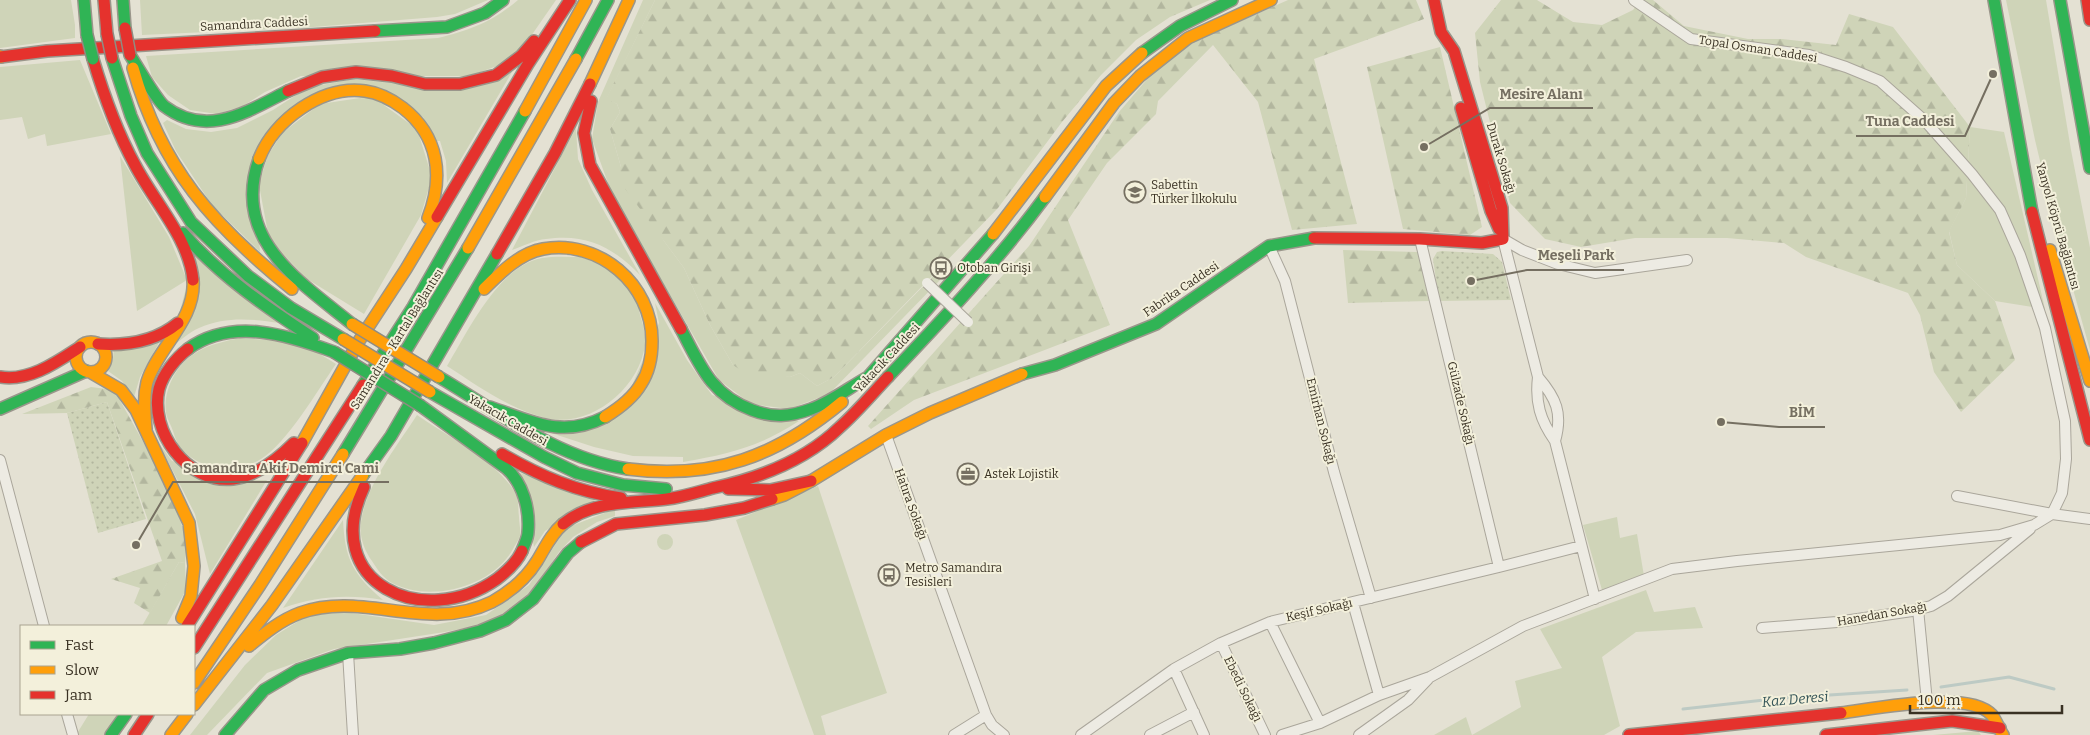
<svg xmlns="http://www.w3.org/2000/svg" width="2090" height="735" font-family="Bitter,serif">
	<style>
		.grass { fill: #cfd4b8 }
		.forest { fill: url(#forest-firs) }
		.park { fill: url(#park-dots) }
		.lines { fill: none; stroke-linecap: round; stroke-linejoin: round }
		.stream { stroke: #bdcac4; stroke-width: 3 }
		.street-casing { stroke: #aaa69b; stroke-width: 12 }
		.fast-casing { stroke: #9a968b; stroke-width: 14 }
		.slow-casing { stroke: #9a968b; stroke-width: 14 }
		.jam-casing { stroke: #9a968b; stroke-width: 14 }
		.street { stroke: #edebe3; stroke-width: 10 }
		.fast { stroke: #30b455; stroke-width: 11 }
		.slow { stroke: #ff9f0a; stroke-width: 11 }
		.jam { stroke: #e5322d; stroke-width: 11 }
		.street-bridge-casing { stroke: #aaa69b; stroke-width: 12; stroke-linecap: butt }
		.fast-bridge-casing { stroke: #908c82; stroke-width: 14; stroke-linecap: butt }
		.slow-bridge-casing { stroke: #908c82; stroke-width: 14; stroke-linecap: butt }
		.jam-bridge-casing { stroke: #908c82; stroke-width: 14; stroke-linecap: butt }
		.street-bridge { stroke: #edebe3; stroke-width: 10 }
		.fast-bridge { stroke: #30b455; stroke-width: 11 }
		.slow-bridge { stroke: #ff9f0a; stroke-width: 11 }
		.jam-bridge { stroke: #e5322d; stroke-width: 11 }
		.labels { text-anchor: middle; stroke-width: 4; stroke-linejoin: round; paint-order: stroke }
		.street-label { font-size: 12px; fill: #393123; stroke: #f3f0db }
		.poi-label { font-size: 12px; fill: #393123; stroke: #f3f0db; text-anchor: start }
		.water-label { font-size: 14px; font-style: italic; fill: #345457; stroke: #f3f0db }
		.leader { fill: none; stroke: #756f61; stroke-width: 2 }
		.callout-dot { fill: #756f61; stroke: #f3f0db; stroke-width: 2 }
		.callout-label { font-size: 14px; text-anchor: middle; font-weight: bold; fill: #756f61; stroke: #f3f0db; stroke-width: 4; stroke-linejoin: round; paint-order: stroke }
	</style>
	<defs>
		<pattern id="forest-firs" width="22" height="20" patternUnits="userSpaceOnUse" patternTransform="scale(1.25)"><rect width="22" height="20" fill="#cfd4b8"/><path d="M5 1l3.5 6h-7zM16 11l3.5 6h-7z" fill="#b2b69e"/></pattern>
		<pattern id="park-dots" width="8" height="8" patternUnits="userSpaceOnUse" patternTransform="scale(1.25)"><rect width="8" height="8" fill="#cfd4b8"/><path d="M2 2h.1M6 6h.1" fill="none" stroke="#b2b69e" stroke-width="1.8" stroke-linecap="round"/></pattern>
	</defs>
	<rect width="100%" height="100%" fill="#e4e1d3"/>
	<!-- grass -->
	<path class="grass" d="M0,0H71L75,25V38L0,48Z
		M140,0H488L455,14L437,17L313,27L142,35Z
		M518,0H556L522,49L497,66L469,76H301L265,92L243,106L217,114L190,110L168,95L152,77L146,56L438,38C470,30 492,22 518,0Z
		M643,0H655L607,98L617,104L620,112L610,129L621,167L664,241L684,268L710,325L733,365L790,377L800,373L817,386L834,377L943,266L940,280L829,394L789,409L751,404L719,380L612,194L592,139L598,102Z
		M2006,0H2046L2071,150L2090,248V350L2057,232L2035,140Z
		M80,60L111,134L47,146L45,134L28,139L22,117L0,120V67Z
		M512,72L447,183L446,161L440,141H437L423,117L329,88L253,157L260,252L212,205L176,151L163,123L167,120L186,129L211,132L237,128L273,110L293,97L311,87L354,79L390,83Z
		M360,98L381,103L417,129L432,177L421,215L364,314L307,279L279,250L268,233L259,185L267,157L282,133L320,104Z
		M1970,127L2004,132L2045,309L1995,301L1957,265L1949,231L1966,198Z
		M576,128L578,159L592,190L640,275C613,247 586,233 546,239C535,240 523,246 512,250Z
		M120,156L169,237L187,280L137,311Z
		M195,255L280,323C252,319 226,316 199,328C189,332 179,342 170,348Z
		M581,257C590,261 601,264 609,269C615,273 631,290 636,296C639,301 639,309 640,315C643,324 646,335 645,345C639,389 590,429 545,418C508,408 478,386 447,366C467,333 499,265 542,258C554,256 568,257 581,257Z
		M655,303L687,360L712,395L799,421C759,447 729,454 683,462V457L633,456L594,447L551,433L620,413L659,323Z
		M240,338L279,341L315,351L336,364C317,391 288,442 261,459C237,474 200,471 181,448C177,444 175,437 173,431C171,425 167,419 166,413C163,390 176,364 197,352C210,344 226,341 240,338Z
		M160,341L140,377L134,397L122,381L108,371L113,360L114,347Z
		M417,415C444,434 503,465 516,495C519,501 518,510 519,517C519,523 521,530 520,536C519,540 515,545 513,549C492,587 430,603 392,583C383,578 377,569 372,561C364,550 359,536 361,522C366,485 397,446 417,415Z
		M158,442L172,461L251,480H267L210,574L195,514Z
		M520,473L597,499L545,531L534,547Z
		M818,486L887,693L821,716L826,735H814L736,520Z
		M615,509V516L597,522L573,537L559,552L534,589L510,611L486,624L445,632L334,649L267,673L207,735H190L245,665L276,635L308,615L345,612L434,625L486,615L529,585L566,528Z
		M1617,517L1620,538L1637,534L1644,576L1602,590L1583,525Z
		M343,520C345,560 353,574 383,600C348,594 317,596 283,608Z
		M657 542a8 8 0 1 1 16 0a8 8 0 1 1-16 0Z
		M179,562L185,563L186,590L166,626H142Z
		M1646,590L1654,612L1695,607L1703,628L1636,632L1602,657L1620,726L1604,735H1434L1466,717L1472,735L1521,707L1515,681L1562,668L1540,629Z
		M89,714H119L105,735H76Z
		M1978,731L1981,735H1933Z"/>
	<!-- forest -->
	<path class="forest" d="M655,0H1210L1170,17L1136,40L1101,75L1062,122L998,208L834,377L817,386L800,373L790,377L745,373L733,365L710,325L684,268L623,186L618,173L621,167L610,129L620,112L617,104L606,99Z
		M1288,0H1416L1424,19L1314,59L1357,224L1292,230L1258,102L1213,45L1158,101L1156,114L1107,163L1068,220L1110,325L914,400L871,429L868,426L1029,246L1119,112L1155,70L1194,42Z
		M1501,0H1537L1573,22L1602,25L1633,10L1641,0H1653L1684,26L1748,39H1782L1836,45L1849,14L1893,27L1970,127L1966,198L1949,232L1957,265L1995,301L2015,360L1961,412L1934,372L1920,315L1908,293L1806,257L1784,243L1727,238H1635L1581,247L1545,239L1510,203L1480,82L1475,33Z
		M1440,47L1482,227L1470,235L1403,229L1367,67Z
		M1343,250L1418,252L1429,301L1348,303Z
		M91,387L107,389L117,395L170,490L187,541L185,563L179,562L150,613L134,603L140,588L111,579L162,561L107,402L67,413L22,414Z"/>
	<!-- park -->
	<path class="park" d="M1442,251L1493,254L1502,262L1511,300L1439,301L1433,259L1437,252Z
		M107,402L146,519L98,533L67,413Z"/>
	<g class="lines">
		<!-- stream -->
		<path class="stream" d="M1941,687L2009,677L2054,689
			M1683,709L1783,698L1907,690"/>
		<!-- street casing -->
		<g class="street-casing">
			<path id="street" d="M1420,239L1499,567
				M1503,239L1538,377C1535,402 1540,420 1555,441L1595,599
				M1503,239L1522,250L1558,264L1595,273L1687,260
				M1269,246L1285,281L1334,472L1371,598
				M1538,377C1556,398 1563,413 1555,441
				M886,435L986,715L992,725L1004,735
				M0,460L44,626
				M1957,496L2052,514L2090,519
				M1353,603L1379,695
				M1918,609L1927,702
				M1270,622L1320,723
				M1762,628L1837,622L1912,611L1931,606L1948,596L2030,529
				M1221,643L1265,735
				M348,653L353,735
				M1174,669L1204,735
				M67,714L73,735
				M954,735L986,715
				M1081,735L1174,669L1221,643L1270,622L1499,567L1581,546
				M1150,735L1194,712
				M1282,735L1320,723L1379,695L1430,677L1523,626L1672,569L1737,561L2000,535L2034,525L2052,514L2062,493L2066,459L2065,421L2045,328L2020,255L2000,210L1972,174L1925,121L1880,81L1846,67L1809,55L1691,39L1634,0
				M1359,735L1408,700L1428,679"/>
		</g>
		<!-- fast casing -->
		<g class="fast-casing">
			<path id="fast" d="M84,0L87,35
				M123,0L125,28
				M1994,0L2032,212
				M2060,0L2090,168
				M375,31L447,27L485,13L503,0
				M1142,53L1180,26L1232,0
				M130,55C137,66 156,99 164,106C207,139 248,111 288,91
				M112,58L131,116L147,153L191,222L248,276L291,308L343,339
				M576,59L608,0
				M259,159C231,239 299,281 352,324
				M183,233C220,276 266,307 313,338
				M681,329C700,365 711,395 752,410C773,418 789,417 811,409C831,402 850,387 868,377
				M188,349C232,317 288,335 334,352
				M1022,374L1055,365L1156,324L1269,246L1314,238
				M439,377C498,412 558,459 628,469
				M868,377L993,234
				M888,377C943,319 997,262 1045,197
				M363,385L413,307L525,111
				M430,392L544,457L577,473L623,485L666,489
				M421,406L506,468C523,483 530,509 528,532C528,538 524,545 522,551
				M490,407C531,421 562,439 605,417
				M0,409L86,371
				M343,454L468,248
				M363,475L391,436L497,254
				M111,735L126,714
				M225,735L264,690L298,670L348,653L400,649L434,643L480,631L506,620L533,599L568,553L581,542"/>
		</g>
		<!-- slow casing -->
		<g class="slow-casing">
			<path id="slow" d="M0,56L1,57
				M133,68C161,168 213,225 292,289
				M590,84L629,0
				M525,111L586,0
				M259,159C274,120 322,85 365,91C380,93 391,99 403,108C439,136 444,177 428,218
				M1045,197L1114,103L1140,76L1188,38L1271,0
				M993,234L1106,86L1142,53
				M468,248L576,59
				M2050,250L2090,381
				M484,289C500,273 520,253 543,249C599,239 652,284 652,341C652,355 649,372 641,384C633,398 618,409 605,417
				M76 357a15 15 0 1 1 30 0a15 15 0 1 1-30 0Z
				M90,372L121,390L136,410L189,523L194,566L191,596L182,618
				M146,429C145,414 143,398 147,382C158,347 196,320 193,280
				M302,443L359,341L406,269L437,217
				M628,469C714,480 777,456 842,402
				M772,499L784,495L811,481L886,435L930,413L1022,374
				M249,646C265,633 281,620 300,613C364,590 426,634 492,602C510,592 526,579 537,561C545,548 551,534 563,524
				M194,683L260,585L343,454
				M194,705L272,605L363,475
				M1841,713C1874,709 1969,689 1992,715C1996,720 1999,729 2003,735
				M171,735L187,714"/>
		</g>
		<!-- jam casing -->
		<g class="jam-casing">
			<path id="jam" d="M104,0L107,34
				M1434,0L1441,32L1454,51L1502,208L1503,239
				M2087,0L2090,20
				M0,57L47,51L375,31
				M93,59C104,96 117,132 135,165C154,202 189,238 193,280
				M288,91L322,77L356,72L392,76L425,84H460L496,75L521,56L534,41
				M591,101L584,133L590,165L681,329
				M1461,108L1491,211L1499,229
				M2032,212L2090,440
				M437,217L528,64L570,0
				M1314,238L1420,239L1482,243L1503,239
				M497,254L555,153L590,84
				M98,344C127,346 155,342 178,323
				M188,349C176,358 163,374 159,389C149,431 187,484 233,479C257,476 277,460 294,443
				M0,377C29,382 57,362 80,347
				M502,454C540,476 577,492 621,498
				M364,487C319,583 423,631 497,579C506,572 517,562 522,551
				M713,488C760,478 805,461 840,427C857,412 872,394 888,377
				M728,489L770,490L811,481
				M563,524C592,500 633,503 667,499C683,497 698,492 713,488
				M581,542L616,524L705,515L744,508L772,499
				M187,626L302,443
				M194,648L363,385
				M134,735L148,714
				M1629,735L1841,713
				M1826,735L1952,721L2000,728"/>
		</g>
		<!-- street -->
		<use href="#street" class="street"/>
		<!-- fast -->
		<use href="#fast" class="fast"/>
		<!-- slow -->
		<use href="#slow" class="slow"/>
		<!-- jam -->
		<use href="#jam" class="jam"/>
		<!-- street-bridge casing -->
		<g class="street-bridge-casing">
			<path id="street-bridge" d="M927,283L968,322"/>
		</g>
		<!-- fast-bridge casing -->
		<g class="fast-bridge-casing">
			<path id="fast-bridge" d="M87,35L93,59
				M334,352L421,406"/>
		</g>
		<!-- slow-bridge casing -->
		<g class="slow-bridge-casing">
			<path id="slow-bridge" d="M352,324L439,377
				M343,339L430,392"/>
		</g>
		<!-- jam-bridge casing -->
		<g class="jam-bridge-casing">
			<path id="jam-bridge" d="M125,28L130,55
				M107,34L112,58"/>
		</g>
		<!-- street-bridge -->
		<use href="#street-bridge" class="street-bridge"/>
		<!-- fast-bridge -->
		<use href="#fast-bridge" class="fast-bridge"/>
		<!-- slow-bridge -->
		<use href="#slow-bridge" class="slow-bridge"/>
		<!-- jam-bridge -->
		<use href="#jam-bridge" class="jam-bridge"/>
	</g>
	<!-- icons -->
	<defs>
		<g id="school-ring" transform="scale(1.125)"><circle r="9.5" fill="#f3f0db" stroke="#756f61" stroke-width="1.5"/><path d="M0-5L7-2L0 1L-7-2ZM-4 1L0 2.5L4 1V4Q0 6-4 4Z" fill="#756f61"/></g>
		<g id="bus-ring" transform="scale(1.125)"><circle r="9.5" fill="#f3f0db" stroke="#756f61" stroke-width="1.5"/><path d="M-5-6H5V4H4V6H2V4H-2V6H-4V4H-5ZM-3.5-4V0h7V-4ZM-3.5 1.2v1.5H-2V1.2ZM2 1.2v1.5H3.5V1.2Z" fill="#756f61"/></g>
		<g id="office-ring" transform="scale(1.125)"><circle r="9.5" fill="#f3f0db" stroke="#756f61" stroke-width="1.5"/><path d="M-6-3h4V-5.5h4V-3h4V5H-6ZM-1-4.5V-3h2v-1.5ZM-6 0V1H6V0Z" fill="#756f61"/></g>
	</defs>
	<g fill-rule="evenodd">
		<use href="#school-ring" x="1135" y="192"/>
		<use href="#bus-ring" x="941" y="268"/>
		<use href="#office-ring" x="968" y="474"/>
		<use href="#bus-ring" x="889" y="575"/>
	</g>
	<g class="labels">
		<!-- street labels -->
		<g class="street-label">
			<text transform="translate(254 24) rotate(-3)" y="4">Samandıra Caddesi</text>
			<text transform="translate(1758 49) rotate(9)" y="4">Topal Osman Caddesi</text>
			<text transform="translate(1501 158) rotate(73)" y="4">Durak Sokağı</text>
			<text transform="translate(2058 226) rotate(74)" y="4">Yanyol Köprü Bağlantısı</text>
			<text transform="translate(1181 289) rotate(-34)" y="4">Fabrika Caddesi</text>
			<text transform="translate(397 339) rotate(-58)" y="4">Samandıra - Kartal Bağlantısı</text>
			<text transform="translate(887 358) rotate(-47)" y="4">Yakacık Caddesi</text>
			<text transform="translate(1461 403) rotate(77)" y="4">Gülzade Sokağı</text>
			<text transform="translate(508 420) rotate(30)" y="4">Yakacık Caddesi</text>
			<text transform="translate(1321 421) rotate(76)" y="4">Emirhan Sokağı</text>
			<text transform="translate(911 504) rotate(70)" y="4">Hatıra Sokağı</text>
			<text transform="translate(1319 610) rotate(-13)" y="4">Keşif Sokağı</text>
			<text transform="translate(1882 614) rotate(-10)" y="4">Hanedan Sokağı</text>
			<text transform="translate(1243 689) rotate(64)" y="4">Ebedi Sokağı</text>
		</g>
		<!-- poi labels -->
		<g class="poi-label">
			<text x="1151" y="189">Sabettin<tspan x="1151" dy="14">Türker İlkokulu</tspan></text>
			<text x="957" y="272">Otoban Girişi</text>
			<text x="984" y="478">Astek Lojistik</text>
			<text x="905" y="572">Metro Samandıra<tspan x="905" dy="14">Tesisleri</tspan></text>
		</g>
		<!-- water labels -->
		<g class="water-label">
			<text transform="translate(1795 699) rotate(-5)" y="5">Kaz Deresi</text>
		</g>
	</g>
	<!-- callouts -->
	<path class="leader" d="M1424 147L1490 108H1593M1993 74L1965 136H1856M1471 281L1527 270H1624M1721 422L1779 427H1825M136 545L173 482H389"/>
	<g class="callout-dot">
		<circle cx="1424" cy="147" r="5"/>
		<circle cx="1993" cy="74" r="5"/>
		<circle cx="1471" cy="281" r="5"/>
		<circle cx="1721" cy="422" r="5"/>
		<circle cx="136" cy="545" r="5"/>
	</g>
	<g class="callout-label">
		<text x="1541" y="99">Mesire Alanı</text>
		<text x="1910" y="126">Tuna Caddesi</text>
		<text x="1576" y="260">Meşeli Park</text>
		<text x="1802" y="417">BİM</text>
		<text x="281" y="473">Samandıra Akif Demirci Cami</text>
	</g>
	<!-- legend -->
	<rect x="20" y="625" width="175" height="90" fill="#f3f0db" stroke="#a9a491"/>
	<rect x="30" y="641" width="25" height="8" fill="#30b455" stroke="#a9a491"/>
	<text x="65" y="650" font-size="15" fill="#393123">Fast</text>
	<rect x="30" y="666" width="25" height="8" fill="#ff9f0a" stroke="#a9a491"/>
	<text x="65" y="675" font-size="15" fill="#393123">Slow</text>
	<rect x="30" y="691" width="25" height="8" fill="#e5322d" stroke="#a9a491"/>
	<text x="65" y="700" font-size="15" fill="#393123">Jam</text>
	<!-- scale -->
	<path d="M1910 705v8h152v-8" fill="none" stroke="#393123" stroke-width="2.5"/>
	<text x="1918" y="705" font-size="15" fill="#393123" stroke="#f3f0db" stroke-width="4" paint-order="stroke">100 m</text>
</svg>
